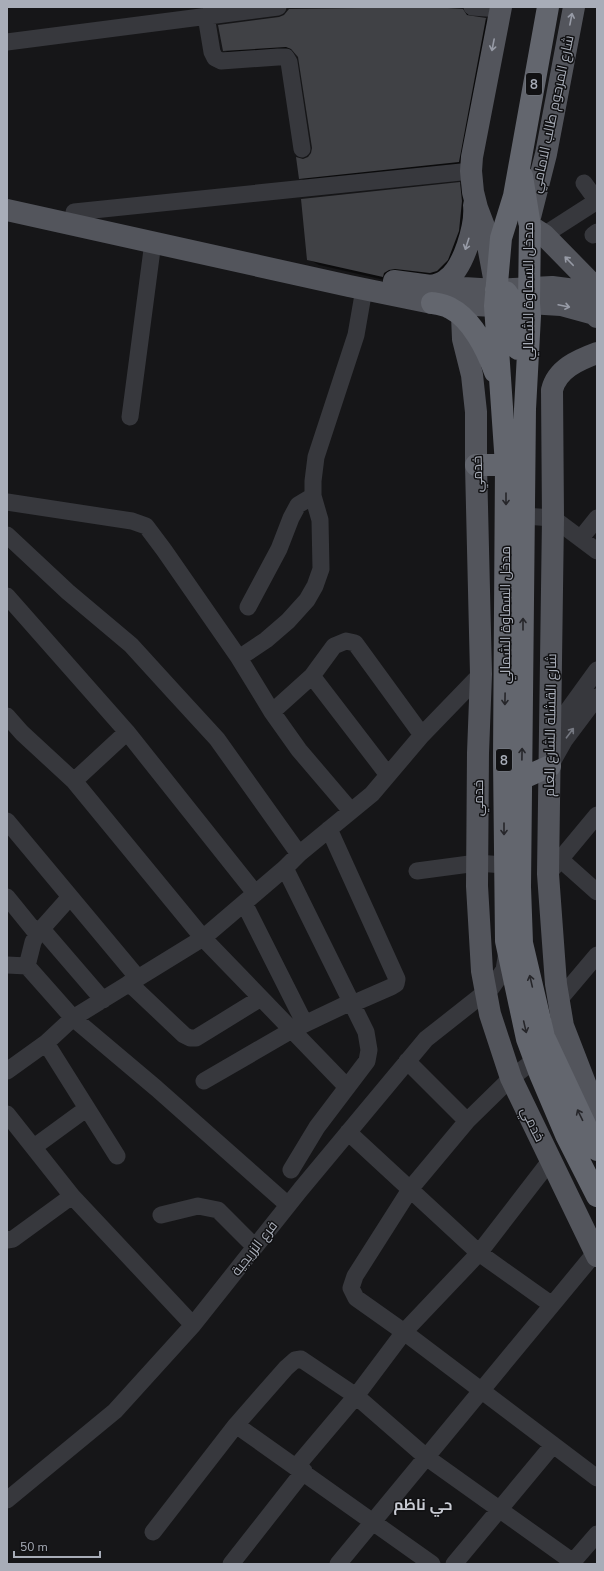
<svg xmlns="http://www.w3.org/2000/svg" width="604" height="1571" font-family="'Nunito Sans',Cairo,sans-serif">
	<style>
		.shadow { fill: #0007 }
		.building { fill: #404145 }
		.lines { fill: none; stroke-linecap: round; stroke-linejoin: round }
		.minor { stroke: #37383d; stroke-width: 17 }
		.major { stroke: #53555c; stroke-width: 22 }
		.highway { stroke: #63666e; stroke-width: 22 }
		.oneway { stroke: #979ba6 }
		.oneway2 { stroke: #26262a }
		.oneway3 { stroke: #757881 }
		.labels { text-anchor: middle; stroke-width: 3; stroke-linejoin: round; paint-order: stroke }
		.shield { fill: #111113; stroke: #7b7e86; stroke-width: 1 }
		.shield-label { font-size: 13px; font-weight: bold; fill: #a8adb8 }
		.street-label { font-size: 14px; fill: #a8adb8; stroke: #111113 }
		.neighbourhood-label { font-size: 15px; font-weight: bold; fill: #c9ccd4; stroke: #111113 }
	</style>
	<rect width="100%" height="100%" fill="#161618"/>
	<!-- shadow -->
	<path class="shadow" d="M462,10L473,16L486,19L496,25L469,168L310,184L300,178L303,160L308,158L312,153L313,148L299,56L295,52L234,56L224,50Z
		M459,183L470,189L472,208L447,276L393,282L319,265L308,259Z"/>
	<!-- building -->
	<path class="building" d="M433,7L463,9L467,15L486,18L459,162L299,179L296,157L303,159L308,157L311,153L312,148L298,57L291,49L286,47L223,51L218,25L279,17L284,15L289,9Z
		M460,182L462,201L459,231L448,260L437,271L430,273L395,269L389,270L384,273L383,277L307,260L301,199Z"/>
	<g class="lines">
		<!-- minor -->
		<path class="minor" d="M472,7L500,9
			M206,16L212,52L215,58L221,61L278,57H286L289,62L302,149
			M7,42L278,7
			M584,183L597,201
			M74,212L471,171
			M544,235L597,201
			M593,235L597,232
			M130,417L153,242
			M7,502L132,521L146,526L164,550L239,658L272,712L299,750L351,811
			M524,516L553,518L597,551
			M7,535L68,592L131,645L172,690L217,739L299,854
			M581,538L597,518
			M7,596L127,732L255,893
			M248,607L279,549L291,518L298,505L313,496
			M239,658L266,640L288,621L307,600L315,586L321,569L320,520L313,496V481L316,457L356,335L364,289
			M312,676L388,775
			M272,712L312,676L334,646L346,641L355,643L422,735
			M7,716L22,733L74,781L203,938L346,1086
			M550,735L597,670
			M550,766L564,741L597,697
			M74,781L127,732
			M7,821L138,978
			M329,829L397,979L396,984L391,987L352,1004
			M560,859L597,892
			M285,868L366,1032L369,1050L367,1061L317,1127L291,1170
			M417,871L477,863L504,865
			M548,874L597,815
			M7,897L37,934
			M244,903L305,1024
			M41,928L103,1000
			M7,965L27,966L73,1018L156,1088L288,1205
			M27,966L33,942L37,934L70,897
			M129,983L184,1035L190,1038H196L261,998
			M559,1000L597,955
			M46,1043L117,1156
			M535,1060L511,1078L467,1121L411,1188L355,1276L351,1288L356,1298L404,1332L597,1478
			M407,1061L467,1121
			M7,1071L46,1043L73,1018L203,938L285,868L299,854L372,794L422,735L481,674
			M204,1081L292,1030L351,1002
			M7,1114L72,1196L193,1325
			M348,1132L479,1253L552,1305
			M34,1147L86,1109
			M161,1215L198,1206L218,1210L255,1247
			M7,1240L13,1239L72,1196
			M236,1425L432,1564
			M296,1467L356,1396L404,1332L479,1253L550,1161
			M7,1500L115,1411L193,1325L301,1189L426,1039L492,987L504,970L507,951
			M153,1532L236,1425L286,1368L295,1360L301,1359L356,1396L426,1457L573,1562
			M231,1564L304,1471
			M338,1564L595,1253
			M454,1564L553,1445
			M571,1564L597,1534"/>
		<!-- major -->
		<path class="major" d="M7,210L349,286L432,303L495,306L529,303L561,305L594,314L597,317
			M529,221L546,154L574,7
			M530,226L544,235L597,289
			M494,278L485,229L477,208L473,192L471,171L472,157L501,7
			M394,281L431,286L496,290L552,287L575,290L597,296
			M431,286C436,285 442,283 446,280C464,268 476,225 474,205
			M462,316L463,339L472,375L476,412V465L481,674L478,753L477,886L482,971L490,1014L511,1078L597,1256
			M597,353C578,360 557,369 552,390L553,518L548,874L556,984L563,1026L597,1114"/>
		<!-- highway -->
		<path class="highway" d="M548,7L514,196L501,238L495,306L506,465L504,758L506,941L527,1039L540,1074L566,1135L597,1196
			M522,176L530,226L529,303L530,316L525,409L520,887L522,943L544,1037L597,1150
			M496,290L506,292L511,299L518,349
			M432,303C438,304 445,305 450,308C472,319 487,350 495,372
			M476,465H506
			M521,779L550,766"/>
	</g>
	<!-- one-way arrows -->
	<defs><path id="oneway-shaft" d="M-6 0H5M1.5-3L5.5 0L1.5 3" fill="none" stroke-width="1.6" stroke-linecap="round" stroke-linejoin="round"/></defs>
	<g class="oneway">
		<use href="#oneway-shaft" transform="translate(571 19) rotate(-79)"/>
		<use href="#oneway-shaft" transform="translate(493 45) rotate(101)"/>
		<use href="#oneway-shaft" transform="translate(467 244) rotate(108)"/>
		<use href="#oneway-shaft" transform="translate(569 261) rotate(-134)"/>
		<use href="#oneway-shaft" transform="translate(564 306) rotate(12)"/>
	</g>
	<g class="oneway2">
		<use href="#oneway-shaft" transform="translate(506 499) rotate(90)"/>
		<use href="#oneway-shaft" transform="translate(523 624) rotate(-90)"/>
		<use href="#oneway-shaft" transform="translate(505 699) rotate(91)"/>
		<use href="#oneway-shaft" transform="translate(522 754) rotate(-89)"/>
		<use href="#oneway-shaft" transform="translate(504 829) rotate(90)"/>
		<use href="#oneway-shaft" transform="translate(531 981) rotate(-103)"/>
		<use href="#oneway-shaft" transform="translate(525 1027) rotate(77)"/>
		<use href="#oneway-shaft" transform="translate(580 1115) rotate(-116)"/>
	</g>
	<use class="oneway3" href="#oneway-shaft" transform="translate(570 733) rotate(-53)"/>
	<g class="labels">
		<!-- shield labels -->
		<g class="shield">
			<rect x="526" y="73" width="16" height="22" rx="3"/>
			<rect x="496" y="749" width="16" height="22" rx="3"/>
		</g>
		<g class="shield-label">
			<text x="534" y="89">8</text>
			<text x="504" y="765">8</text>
		</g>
		<!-- street labels -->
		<g class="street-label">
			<text transform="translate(552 114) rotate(-78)" y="5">شارع المرحوم طالب الامامي</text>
			<text transform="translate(528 291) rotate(-90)" y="5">مدخل السماوة الشمالي</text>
			<text transform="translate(477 474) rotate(-91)" y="5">خدمي</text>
			<text transform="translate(505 615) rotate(-90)" y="5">مدخل السماوة الشمالي</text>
			<text transform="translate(550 725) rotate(-89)" y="5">شارع القشلة الشارع العام</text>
			<text transform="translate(478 798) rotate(-90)" y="5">خدمي</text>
			<text transform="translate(533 1124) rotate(64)" y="5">خدمي</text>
			<text transform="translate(254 1248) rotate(-52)" y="5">فرع الزريجية</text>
		</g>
		<!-- neighbourhood labels -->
		<g class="neighbourhood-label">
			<text x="423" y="1510">حي ناظم</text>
		</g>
	</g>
	<!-- border -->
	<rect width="604" height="1571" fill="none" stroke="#a8adb8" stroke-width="16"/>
	<!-- scale -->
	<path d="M14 1551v6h86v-6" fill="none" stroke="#a8adb8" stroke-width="2"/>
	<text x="20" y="1551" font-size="12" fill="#a8adb8" stroke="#111113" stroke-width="3" paint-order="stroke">50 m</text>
</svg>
